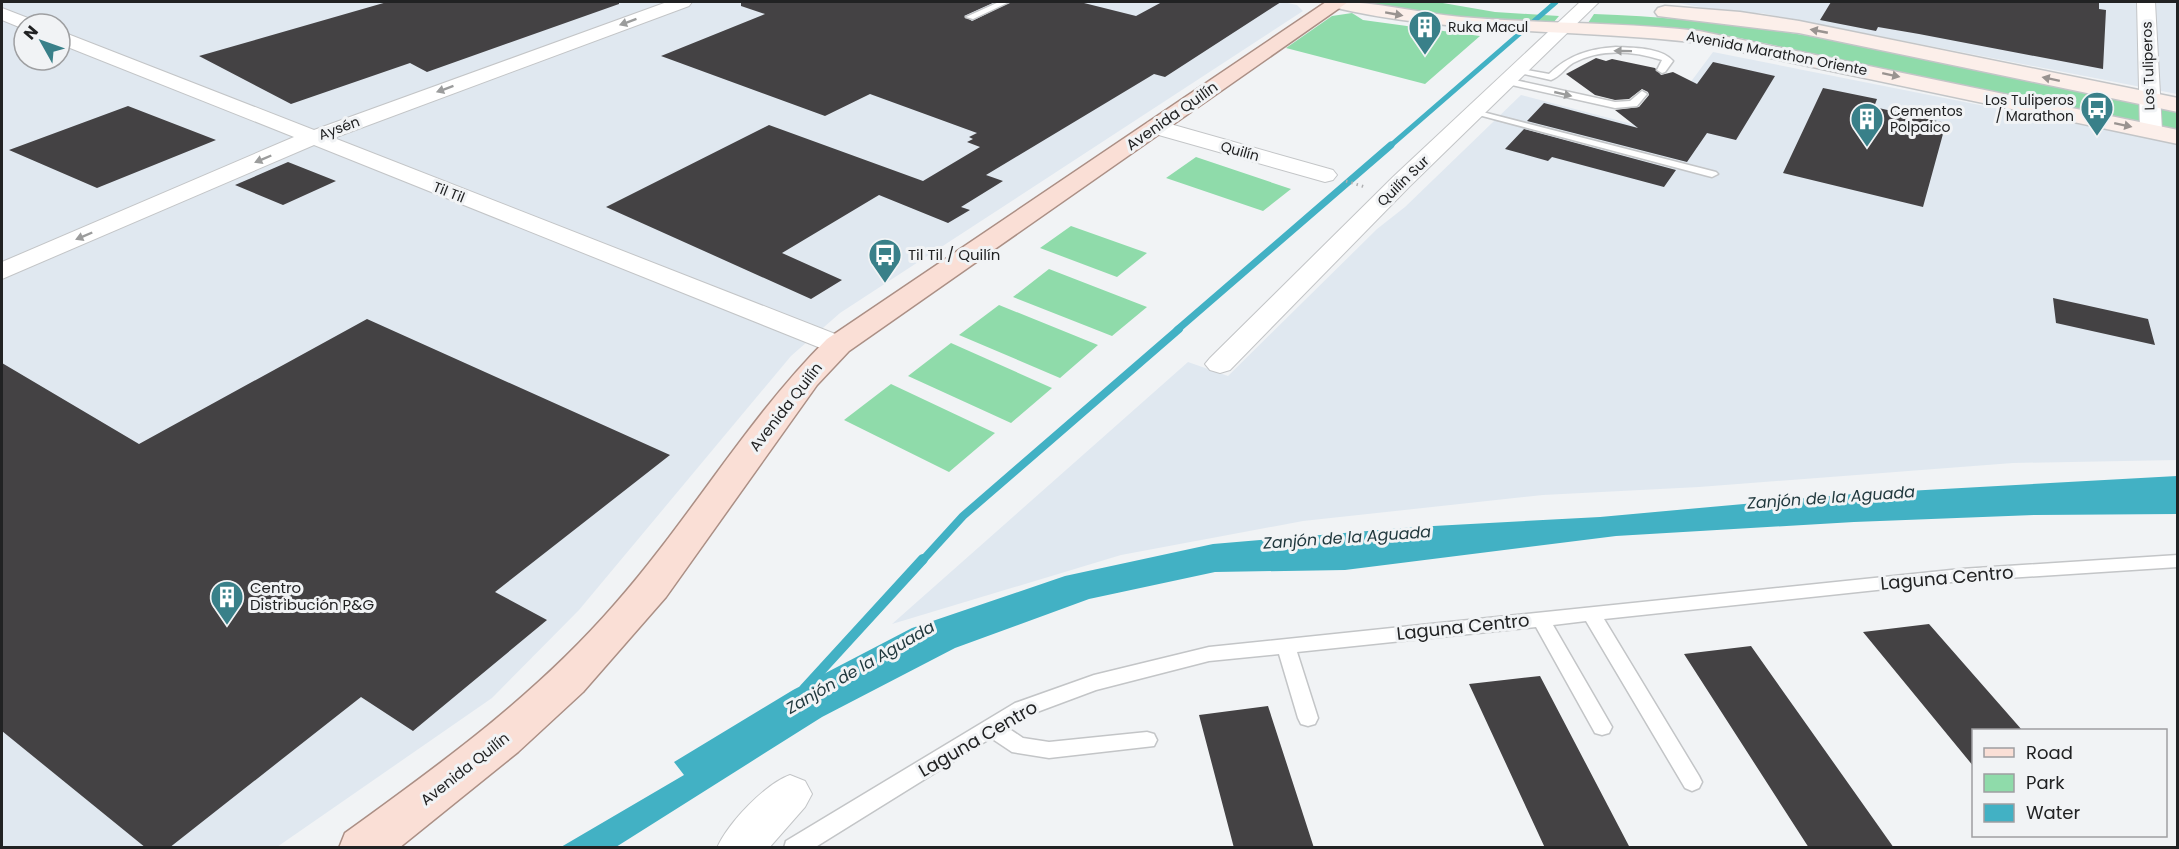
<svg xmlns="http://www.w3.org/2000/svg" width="2179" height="849" font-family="Poppins,sans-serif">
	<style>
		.built { fill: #e0e8f0; fill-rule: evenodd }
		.green { fill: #8fdbaa }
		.water { fill: #42b1c4 }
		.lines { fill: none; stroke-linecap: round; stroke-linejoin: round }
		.stream-far3 { stroke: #42b1c4; stroke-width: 5 }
		.stream-far2 { stroke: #42b1c4; stroke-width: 7 }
		.stream-far1 { stroke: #42b1c4; stroke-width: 8 }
		.stream { stroke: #42b1c4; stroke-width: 10 }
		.building { fill: #444244 }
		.service-casing { stroke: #c3c5c7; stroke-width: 3 }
		.minor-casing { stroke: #c3c5c7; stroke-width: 2 }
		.secondary-casing { stroke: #c3c5c7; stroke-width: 3 }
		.primary-casing { stroke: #ab8f85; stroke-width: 3 }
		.path { stroke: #afb0b2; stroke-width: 3; stroke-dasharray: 1.5 4; stroke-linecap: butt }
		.service { fill: #fff; fill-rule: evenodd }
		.minor { fill: #fff; fill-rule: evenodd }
		.secondary { fill: #fcefea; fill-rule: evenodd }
		.primary { fill: #fadfd6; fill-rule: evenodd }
		.oneway { fill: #999390 }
		.oneway2 { fill: #9b9c9c }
		.labels { text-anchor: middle; stroke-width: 6; stroke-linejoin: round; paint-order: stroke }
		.far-poi-label { font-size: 14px; fill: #212223; stroke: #f1f3f5; text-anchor: start }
		.far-street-label { font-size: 14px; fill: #212223; stroke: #f1f3f5 }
		.street-label { font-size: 15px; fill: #212223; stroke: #f1f3f5 }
		.poi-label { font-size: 15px; fill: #212223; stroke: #f1f3f5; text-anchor: start }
		.water-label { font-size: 16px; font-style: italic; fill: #21393e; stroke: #f1f3f5 }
		.near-street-label { font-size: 18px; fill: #212223; stroke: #f1f3f5 }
	</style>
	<rect width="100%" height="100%" fill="#f1f3f5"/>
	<!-- built -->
	<path class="built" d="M2,2H1283L1297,5L1303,11L840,313L791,356L579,610L492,698L277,847L2,848ZM24,24H60V60H24Z
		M1672,2H2177V94L1761,13H1733Z
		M1713,52L2177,144V460L2013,463L1699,487L1543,495L1303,521L1121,555L892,624L1188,362L1228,376L1377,229L1405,207L1521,95L1655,130Z"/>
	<!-- green -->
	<path class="green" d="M1347,2H1437L1495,12L1559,16L1553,23L1488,22Z
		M1352,13L1363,20L1480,36L1425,84L1286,48L1332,16Z
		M1594,14C1792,20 1984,71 2177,112V130L1739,38L1677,29L1588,23Z
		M1196,157L1291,189L1263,211L1166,178Z
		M1071,226L1147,253L1117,277L1040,248Z
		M1049,269L1147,307L1112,336L1013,297Z
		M999,305L1098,345L1060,378L959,335Z
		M951,343L1052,388L1011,423L908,376Z
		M891,384L995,433L949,472L844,420Z"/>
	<!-- water -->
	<path class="water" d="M2177,476V514L2035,515L1854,522L1616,536L1345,570L1215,572L1089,599L955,648L822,717L616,847H561L684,775L674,762L793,690L912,628L1065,576L1213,544L1415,527L1600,517L1853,494Z"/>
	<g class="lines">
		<!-- stream-far3 -->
		<path class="stream-far3" d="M1389,147L1556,2"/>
		<!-- stream-far2 -->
		<path class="stream-far2" d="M1177,330L1391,145"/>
		<!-- stream-far1 -->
		<path class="stream-far1" d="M922,561L963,516L1179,329"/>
		<!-- stream -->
		<path class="stream" d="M804,689L923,559"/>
	</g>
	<!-- building -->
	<path class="building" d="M387,2H619V4L427,72L410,63L291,104L199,56Z
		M741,2H995L964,16L972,21L1011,2H1080L1136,16L1162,2H1281L1165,77L1154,74L986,175L1003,181L961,207L970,210L948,223L879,195L782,253L842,280L811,299L606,207L769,125L923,181L980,147L967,142L973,139L969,137L977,133L870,94L825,116L661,56L765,14L741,6Z
		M1831,2H2099V9L2106,10L2103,69L1919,34L1878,27L1876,31L1820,20Z
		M1596,58L1606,61L1612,59L1655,68L1661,75L1673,72L1697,84L1713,62L1775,76L1736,140L1707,133L1687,162L1527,121L1544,103L1638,128L1615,110L1639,107L1649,95L1648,92L1642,89L1629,99L1615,100L1595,95L1566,74Z
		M1823,88L1877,99L1874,107L1946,123L1923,207L1783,173Z
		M128,106L216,140L97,188L9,150Z
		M1524,129L1676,170L1664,187L1552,157L1548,161L1505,149Z
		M288,162L336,181L283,205L235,185Z
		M2053,298L2148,319L2155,345L2056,323Z
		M367,319L670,455L495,592L547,620L413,731L361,697L169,848H146L2,731V363L139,444Z
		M1929,624L2022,730H1974V767L1863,632Z
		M1751,646L1894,848H1809L1684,654Z
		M1540,676L1630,848H1545L1469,684Z
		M1268,706L1314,848H1234L1199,715Z"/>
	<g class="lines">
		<!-- service casing -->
		<g class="service-casing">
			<path id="service" d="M999,2H1009L973,19L966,17Z
				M1616,47C1632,48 1661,47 1673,61L1665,72L1662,73L1657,70L1662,60C1633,51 1601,48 1573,63C1565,68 1560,77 1551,80L1511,71L1516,68L1549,74C1569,55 1588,49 1616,47Z
				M1506,78L1615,102L1630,101L1642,91L1647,94L1637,106L1615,108L1503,83V79Z
				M1471,109L1716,172L1718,174L1712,177L1708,176L1471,113Z
				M2178,555V567L1961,581L1604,619L1699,776L1702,782L1699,788L1692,791L1685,788L1586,621L1553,625L1612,727L1609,733L1602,735L1595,733L1536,627L1297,652L1318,718L1315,724L1308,726L1301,724L1298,718L1279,654L1209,661L1096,690L1029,715L1008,728L1023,738L1049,742L1147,732L1154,734L1157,740L1154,746L1049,758L1012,752L991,738L814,848H784L786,841L1015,703L1094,675L1209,647L1961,569Z"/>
		</g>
		<!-- minor casing -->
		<g class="minor-casing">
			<path id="minor" d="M667,2H692L689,6L334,138L848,339L852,345L848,351L838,354L828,351L314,145L2,279V262L294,137L60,44V31L314,130Z
				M1580,2H1599L1410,186L1230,370L1220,373L1210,370L1205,364L1210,358L1394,176Z
				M2137,2H2155L2162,131L2159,136H2143L2140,131Z
				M2,8L33,20L35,24H24V29L2,20Z
				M1156,120L1333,170L1337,175L1333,180L1325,182L1148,132L1145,127L1148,122Z
				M790,775L805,781L812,794L805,807L769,848H717C728,823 765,784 790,775Z"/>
		</g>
		<!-- secondary casing -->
		<g class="secondary-casing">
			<path id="secondary" d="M1325,2C1370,0 1417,13 1461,17C1541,24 1620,22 1699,31L2178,130V144L1699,43C1575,28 1451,36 1328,6Z
				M1665,6L1740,12L1799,21L2178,98V112L1799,33L1658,16L1655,12L1658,8Z"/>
		</g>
		<!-- primary casing -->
		<g class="primary-casing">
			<path id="primary" d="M1326,2H1348L849,351L817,385L666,597L583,692L518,752L399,848H339L345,833C441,764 537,694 615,604C690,519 747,419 827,339Z"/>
		</g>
		<!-- path -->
		<path class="path" d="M1346,181L1365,187"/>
		<!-- service -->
		<use href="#service" class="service"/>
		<!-- minor -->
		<use href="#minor" class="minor"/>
		<!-- secondary -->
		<use href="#secondary" class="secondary"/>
		<!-- primary -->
		<use href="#primary" class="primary"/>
	</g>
	<!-- one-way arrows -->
	<defs><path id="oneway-solid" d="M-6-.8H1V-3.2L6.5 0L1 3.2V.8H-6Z" transform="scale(1.5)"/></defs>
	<g class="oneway">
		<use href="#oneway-solid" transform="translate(1394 14) rotate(10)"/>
		<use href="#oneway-solid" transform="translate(1819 31) rotate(-169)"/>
		<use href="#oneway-solid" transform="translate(1891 75) rotate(12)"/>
		<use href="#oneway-solid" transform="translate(2051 79) rotate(-168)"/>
		<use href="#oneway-solid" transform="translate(2123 125) rotate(12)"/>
	</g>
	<g class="oneway2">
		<use href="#oneway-solid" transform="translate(628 22) rotate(160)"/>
		<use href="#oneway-solid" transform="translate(1623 51) rotate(-179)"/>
		<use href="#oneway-solid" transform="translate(445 89) rotate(160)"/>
		<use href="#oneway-solid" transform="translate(1563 94) rotate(13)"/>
		<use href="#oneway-solid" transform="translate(263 159) rotate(157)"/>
		<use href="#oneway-solid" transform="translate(84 236) rotate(157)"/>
	</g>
	<!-- icons -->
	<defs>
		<g id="building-pin" transform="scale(1.725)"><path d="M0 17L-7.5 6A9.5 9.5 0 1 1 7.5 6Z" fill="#398089" stroke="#f1f3f5"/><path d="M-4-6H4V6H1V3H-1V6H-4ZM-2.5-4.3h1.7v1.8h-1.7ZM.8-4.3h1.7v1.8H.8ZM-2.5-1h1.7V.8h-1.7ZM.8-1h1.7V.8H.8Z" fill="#fff"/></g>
		<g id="bus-pin" transform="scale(1.725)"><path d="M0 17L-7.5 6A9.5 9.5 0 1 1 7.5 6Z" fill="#398089" stroke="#f1f3f5"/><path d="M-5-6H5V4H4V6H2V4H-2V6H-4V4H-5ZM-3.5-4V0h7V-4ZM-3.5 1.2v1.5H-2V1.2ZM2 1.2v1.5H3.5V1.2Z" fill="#fff"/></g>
	</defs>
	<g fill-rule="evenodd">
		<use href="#building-pin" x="1425" y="27"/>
		<use href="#bus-pin" x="2097" y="108"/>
		<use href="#building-pin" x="1867" y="119"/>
		<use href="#bus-pin" x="885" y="255"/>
		<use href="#building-pin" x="227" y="597"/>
	</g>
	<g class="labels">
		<!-- far-poi labels -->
		<g class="far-poi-label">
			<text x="1448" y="32">Ruka Macul</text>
			<text x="2074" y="105" text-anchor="end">Los Tuliperos<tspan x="2074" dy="16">/ Marathon</tspan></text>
			<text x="1890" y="116">Cementos<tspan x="1890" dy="16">Polpaico</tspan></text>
		</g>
		<!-- far-street labels -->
		<g class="far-street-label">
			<text transform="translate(1777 53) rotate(11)" y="5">Avenida Marathon Oriente</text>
			<text transform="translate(2148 66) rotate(-92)" y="5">Los Tuliperos</text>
			<text transform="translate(339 128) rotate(-20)" y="5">Aysén</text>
			<text transform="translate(1240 151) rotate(16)" y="5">Quilín</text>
			<text transform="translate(1403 181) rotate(-44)" y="5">Quilín Sur</text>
			<text transform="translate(449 192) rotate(22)" y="5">Til Til</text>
		</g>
		<!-- street labels -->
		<g class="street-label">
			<text transform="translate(1172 116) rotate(-35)" y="5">Avenida Quilín</text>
			<text transform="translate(786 407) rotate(-52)" y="5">Avenida Quilín</text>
			<text transform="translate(465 769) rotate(-38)" y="5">Avenida Quilín</text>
		</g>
		<!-- poi labels -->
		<g class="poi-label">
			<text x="908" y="260">Til Til / Quilín</text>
			<text x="250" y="593">Centro<tspan x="250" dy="17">Distribución P&amp;G</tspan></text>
		</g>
		<!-- water labels -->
		<g class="water-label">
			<text transform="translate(1831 497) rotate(-4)" y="6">Zanjón de la Aguada</text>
			<text transform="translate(1347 537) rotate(-4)" y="6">Zanjón de la Aguada</text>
			<text transform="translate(860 667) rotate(-30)" y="6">Zanjón de la Aguada</text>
		</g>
		<!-- near-street labels -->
		<g class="near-street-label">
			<text transform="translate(1947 578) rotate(-5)" y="6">Laguna Centro</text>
			<text transform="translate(1463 627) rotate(-6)" y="6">Laguna Centro</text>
			<text transform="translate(978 739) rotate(-30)" y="6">Laguna Centro</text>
		</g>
	</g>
	<!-- border -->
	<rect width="2179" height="849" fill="none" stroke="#212223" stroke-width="6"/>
	<!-- legend -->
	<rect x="1972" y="729" width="195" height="108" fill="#f1f3f5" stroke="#9e9fa1" stroke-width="1.5"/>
	<rect x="1984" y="748" width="30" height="9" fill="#fadfd6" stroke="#9e9fa1" stroke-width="1.5"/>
	<text x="2026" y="759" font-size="18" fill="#212223">Road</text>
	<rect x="1984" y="774" width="30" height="18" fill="#8fdbaa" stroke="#9e9fa1" stroke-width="1.5"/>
	<text x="2026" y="789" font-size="18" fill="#212223">Park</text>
	<rect x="1984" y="804" width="30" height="18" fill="#42b1c4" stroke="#9e9fa1" stroke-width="1.5"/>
	<text x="2026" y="819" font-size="18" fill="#212223">Water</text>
	<!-- north arrow -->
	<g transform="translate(42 42) rotate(310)"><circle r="28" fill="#f1f3f5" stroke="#9e9fa1" stroke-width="1.5"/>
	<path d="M0-4.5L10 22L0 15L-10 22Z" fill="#398089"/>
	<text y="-9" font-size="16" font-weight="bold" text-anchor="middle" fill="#212223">N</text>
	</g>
</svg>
